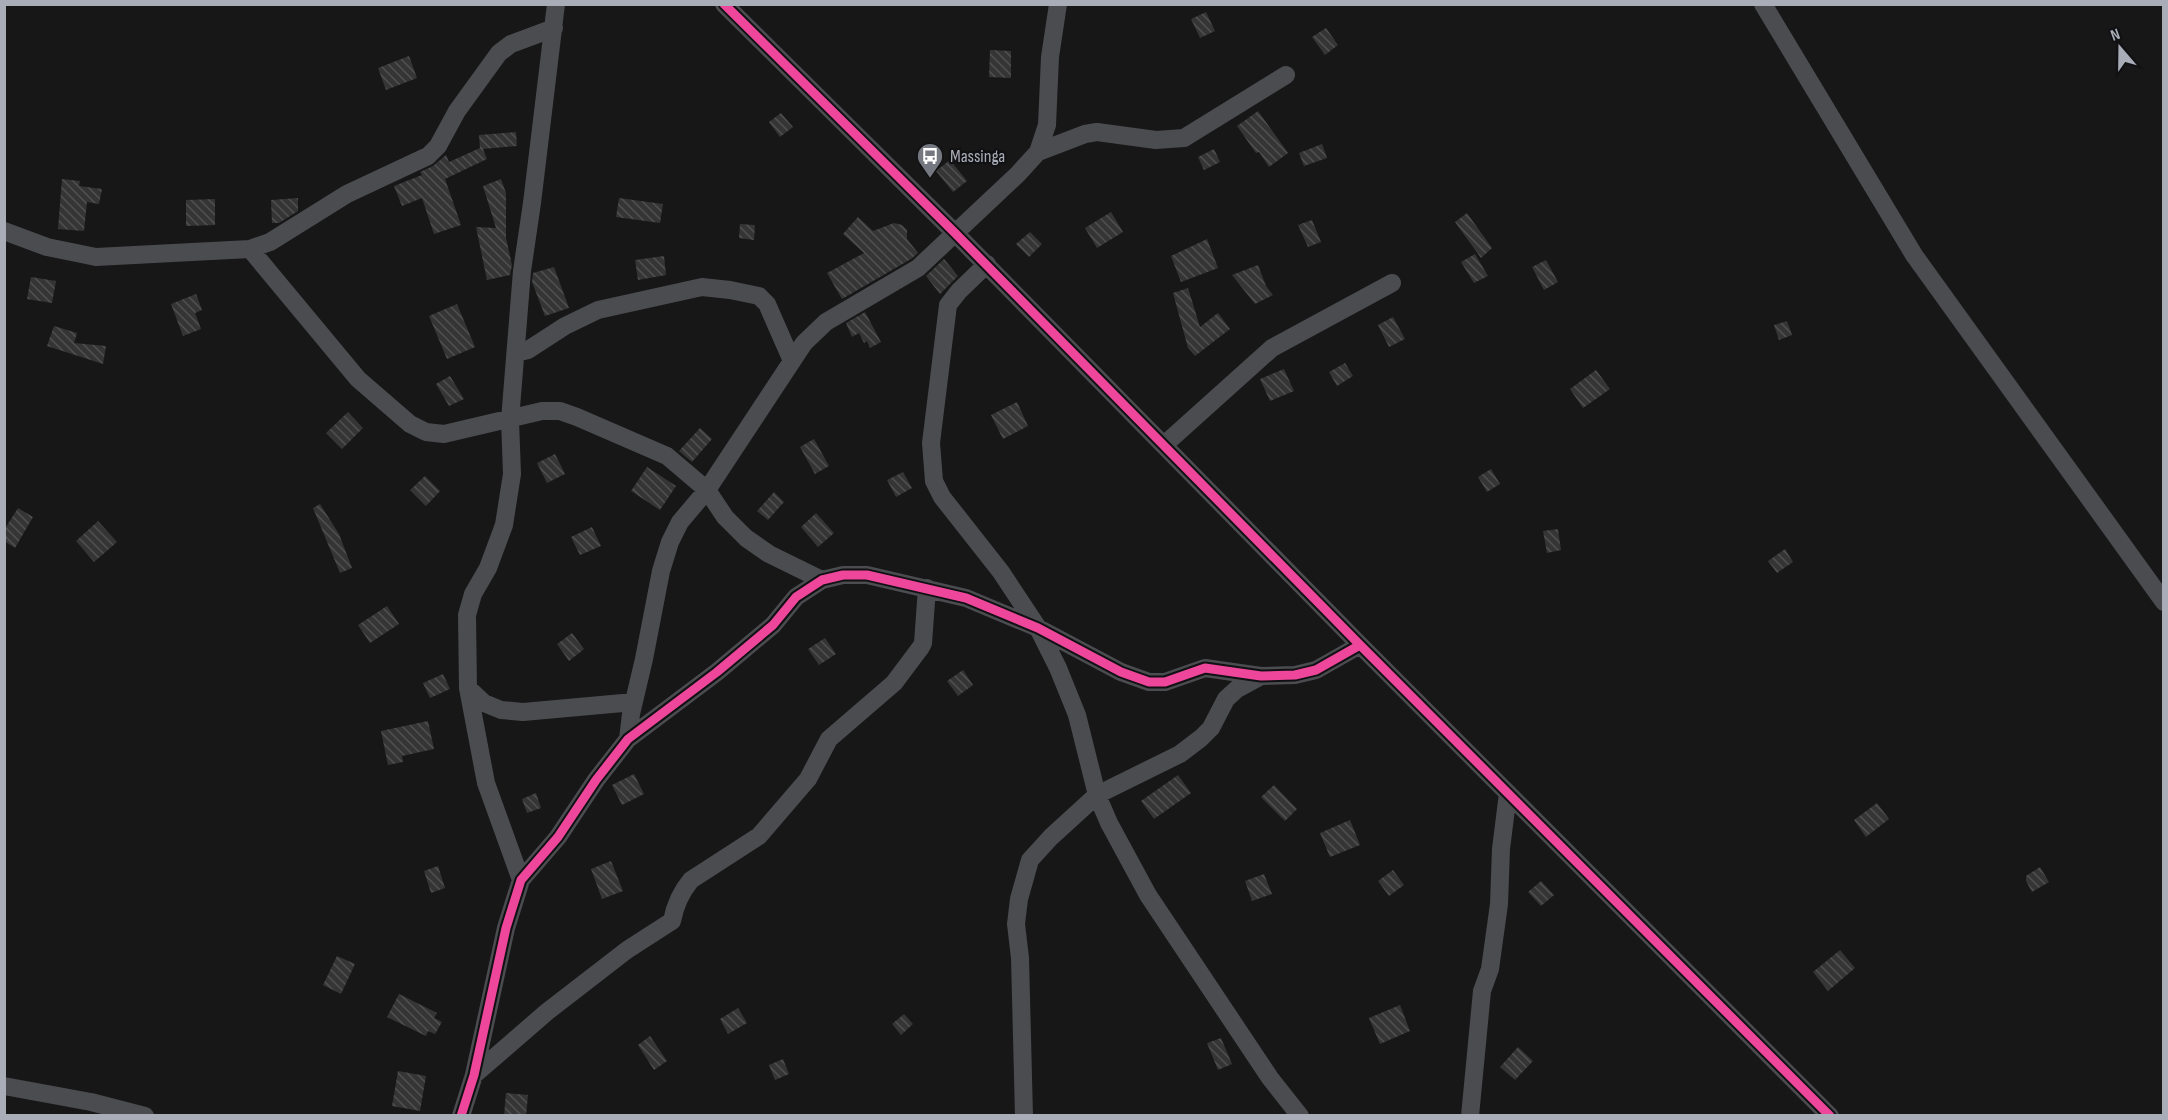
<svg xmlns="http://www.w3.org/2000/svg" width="2168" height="1120" font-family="'Sofia Sans Condensed',sans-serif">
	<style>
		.building { fill: url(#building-back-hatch) }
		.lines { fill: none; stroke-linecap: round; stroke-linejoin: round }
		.minor { stroke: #4b4c50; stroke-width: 18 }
		.cycleway-casing { stroke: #111113; stroke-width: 13 }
		.cycleway { stroke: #ed469a; stroke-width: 9 }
		.labels { text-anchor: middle; stroke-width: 4.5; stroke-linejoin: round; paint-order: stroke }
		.poi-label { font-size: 18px; fill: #a8adb8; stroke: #111113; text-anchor: start }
	</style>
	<defs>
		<pattern id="building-back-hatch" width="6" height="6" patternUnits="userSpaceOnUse" patternTransform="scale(1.5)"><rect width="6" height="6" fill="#353536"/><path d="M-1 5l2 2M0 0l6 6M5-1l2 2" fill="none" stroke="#4f5051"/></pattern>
	</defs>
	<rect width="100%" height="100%" fill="#171717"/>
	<!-- building -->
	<path class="building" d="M1206,12L1215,31L1200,38L1191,19Z
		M1326,28L1338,45L1325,55L1312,37Z
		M990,50L1011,51V78L989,77Z
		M409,56L417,78L386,90L378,68Z
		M1258,111L1288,153L1269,167L1259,152L1256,153L1237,126Z
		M781,113L793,127L780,137L769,122Z
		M516,132L517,146L483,149L487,159L445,179L461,225L434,234L422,198L402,206L394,186L422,175L420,172L433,166L446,155L449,162L480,148L479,135Z
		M1322,144L1327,158L1304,166L1299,153Z
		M1214,149L1220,162L1204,170L1198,157Z
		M950,160L967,181L953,192L936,171Z
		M62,179L80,181L79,186L102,189L99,204L87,202L84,231L58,229Z
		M501,179L506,193V238L512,265L510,275L487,280L476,227L496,228L483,186Z
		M298,198V211L279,223H272L271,200Z
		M619,198L663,204L660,223L616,217Z
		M215,199V225L186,226V200Z
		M1111,212L1123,232L1097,248L1085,228Z
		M1467,213L1492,248L1481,258L1455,222Z
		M858,217L873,231L894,223L902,225L907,230V239L918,253L911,259L842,299L827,273L864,253L843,234Z
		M1312,220L1321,242L1308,247L1298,225Z
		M740,224L755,225L754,240L739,238Z
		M1030,232L1042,244L1029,257L1016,244Z
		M1207,239L1218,268L1181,282L1171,256Z
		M1475,254L1488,276L1474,283L1461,262Z
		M664,256L666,275L638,280L635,260Z
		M944,259L958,276L940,294L926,276Z
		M1546,260L1558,282L1544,290L1532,267Z
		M1258,265L1266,286L1273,295L1255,304L1232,275Z
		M554,267L569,308L545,316L532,282L533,273Z
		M31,277L56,281L52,303L27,299Z
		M1188,288L1200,327L1218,313L1230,329L1195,356L1188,348L1173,293Z
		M196,294L202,310L195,313L201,329L183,336L171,304Z
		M457,304L475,347L447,359L429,316Z
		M865,312L881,342L870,348L867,341L864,343L859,333L852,337L846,323Z
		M1393,317L1405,339L1389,347L1378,325Z
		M1787,321L1792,335L1779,340L1774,325Z
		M54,326L77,333L74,343L106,346L103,364L47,346Z
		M1345,363L1353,376L1337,386L1329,372Z
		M1284,369L1294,391L1270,401L1260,379Z
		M1596,370L1610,389L1583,408L1570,389Z
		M450,376L464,399L449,406L436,384Z
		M1017,402L1028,426L1003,439L991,415Z
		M348,412L363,428L342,449L326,433Z
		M700,428L712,439L692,462L679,451Z
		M814,439L829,466L815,474L800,447Z
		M555,454L565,474L547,483L537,463Z
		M647,467L676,486L660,510L631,491Z
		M1491,469L1500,484L1487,492L1478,477Z
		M903,472L912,488L896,497L887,480Z
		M425,476L440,491L426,506L410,490Z
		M774,492L784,502L768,520L757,511Z
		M320,504L339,534L352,568L340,573L313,508Z
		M18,508L33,517L15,548L4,541V530Z
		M816,513L834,533L818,547L801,527Z
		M98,521L117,542L94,562L76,541Z
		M592,527L601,546L580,555L571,537Z
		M1558,529L1561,550L1547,553L1543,531Z
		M1785,549L1793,562L1777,573L1768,561Z
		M387,606L399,624L370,643L358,625Z
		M572,633L584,649L569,661L557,644Z
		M825,638L836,654L819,665L808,649Z
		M963,670L973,685L958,696L947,681Z
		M443,674L450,689L430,698L423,683Z
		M428,721L434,749L402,756L403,762L388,765L381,731Z
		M634,774L644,794L622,805L612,785Z
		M1178,775L1191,793L1154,819L1141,801Z
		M1274,785L1297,809L1285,821L1261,797Z
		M536,793L541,808L527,813L522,799Z
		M1877,803L1889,819L1866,837L1854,820Z
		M1350,820L1360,845L1330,857L1320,833Z
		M611,861L623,891L602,899L591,869Z
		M438,866L445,888L431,893L424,871Z
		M2040,867L2049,882L2032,892L2026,881V876Z
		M1393,870L1404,885L1389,896L1378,881Z
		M1264,874L1272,894L1252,901L1245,881Z
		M1541,881L1554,895L1541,906L1528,892Z
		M1840,950L1855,968L1828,991L1813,972Z
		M337,956L355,964L341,994L323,985Z
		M399,994L437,1013L434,1018L442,1022L435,1034L428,1031L426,1036L387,1017Z
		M1400,1005L1410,1031L1380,1044L1369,1018Z
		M738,1008L747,1023L728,1034L720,1019Z
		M904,1014L913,1024L901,1035L892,1024Z
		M650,1036L667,1061L654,1070L638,1045Z
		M1221,1038L1232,1064L1218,1070L1207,1043Z
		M1518,1047L1533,1061L1515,1080L1500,1067Z
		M783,1059L789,1074L775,1080L769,1065Z
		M398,1071L426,1076L420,1111L392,1106Z
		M506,1093L528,1095L526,1116H504Z"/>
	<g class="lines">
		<!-- minor -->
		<path class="minor" d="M556,4L532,203L522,271L510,420L512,474L504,525L488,568L473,594L467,615L468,688L484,703L501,710L523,712L634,702
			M724,4L955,233L1360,645L1830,1116
			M1763,4L1914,255L2164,602
			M1038,152L1085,134L1097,132L1156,140L1184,138L1286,75
			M4,231L47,247L96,257L250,249L270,242L347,194L428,156L438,146L457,111L499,53L511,44L554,28
			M250,249L358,379L410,424L426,432L444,434L542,411H560L577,417L667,456L707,490L725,517L746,538L769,554L822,580
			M987,264L959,291L948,305L931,443L934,481L942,497L1001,572L1038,628L1058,668L1077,715L1097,795L1109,823L1148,895L1270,1078L1300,1116
			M516,353L528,350L565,326L598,310L702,287L730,290L759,296L767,304L792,361
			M1164,445L1272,348L1392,283
			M468,688L486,783L521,880
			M628,739L631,714L644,659L661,571L670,542L680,522L707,490L804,343L826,322L918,268L1018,174L1038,152L1047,125L1050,57L1058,4
			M474,1075L548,1011L627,950L672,921C675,905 681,892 691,880L759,836L808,779L829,739L894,683L921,647L923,643L927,588
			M4,1086L91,1102L145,1116
			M461,1116L474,1075L506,928L521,880L558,837L596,780L628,739L717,672L773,625L796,597L822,580L843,575H867L966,598L1038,628L1121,672L1149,682H1165L1205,668L1261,676L1295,675L1316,670L1360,645
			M1024,1116L1020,958L1016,924L1019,899L1030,860L1051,837L1097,795L1180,754L1201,738L1211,728L1226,699L1237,689L1261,676
			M1470,1116L1482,991L1490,969L1499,904L1501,849L1508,793"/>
		<!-- cycleway casing -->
		<g class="cycleway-casing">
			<path id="cycleway" d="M724,4L955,233L1360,645L1830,1116
				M461,1116L474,1075L506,928L521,880L558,837L596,780L628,739L717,672L773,625L796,597L822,580L843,575H867L966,598L1038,628L1121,672L1149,682H1165L1205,668L1261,676L1295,675L1316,670L1360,645"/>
		</g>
		<!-- cycleway -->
		<use href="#cycleway" class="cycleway"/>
	</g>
	<!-- icons -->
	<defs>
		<g id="bus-pin" transform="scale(1.35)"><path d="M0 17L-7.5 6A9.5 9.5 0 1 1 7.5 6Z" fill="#757880" stroke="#111113"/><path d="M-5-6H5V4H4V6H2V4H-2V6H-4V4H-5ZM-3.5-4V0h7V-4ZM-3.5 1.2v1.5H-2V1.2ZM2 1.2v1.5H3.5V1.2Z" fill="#fff"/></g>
	</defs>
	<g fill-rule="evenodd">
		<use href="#bus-pin" x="930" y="156"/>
	</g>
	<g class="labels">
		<!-- poi labels -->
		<g class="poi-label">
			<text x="950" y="162">Massinga</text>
		</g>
	</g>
	<!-- border -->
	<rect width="2168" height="1120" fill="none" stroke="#a8adb8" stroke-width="12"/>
	<!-- north arrow -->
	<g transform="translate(2120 48) rotate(340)" stroke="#111113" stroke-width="4.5" paint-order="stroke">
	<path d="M0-4.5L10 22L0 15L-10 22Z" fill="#a8adb8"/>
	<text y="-9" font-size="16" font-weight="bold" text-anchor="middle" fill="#a8adb8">N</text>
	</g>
</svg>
